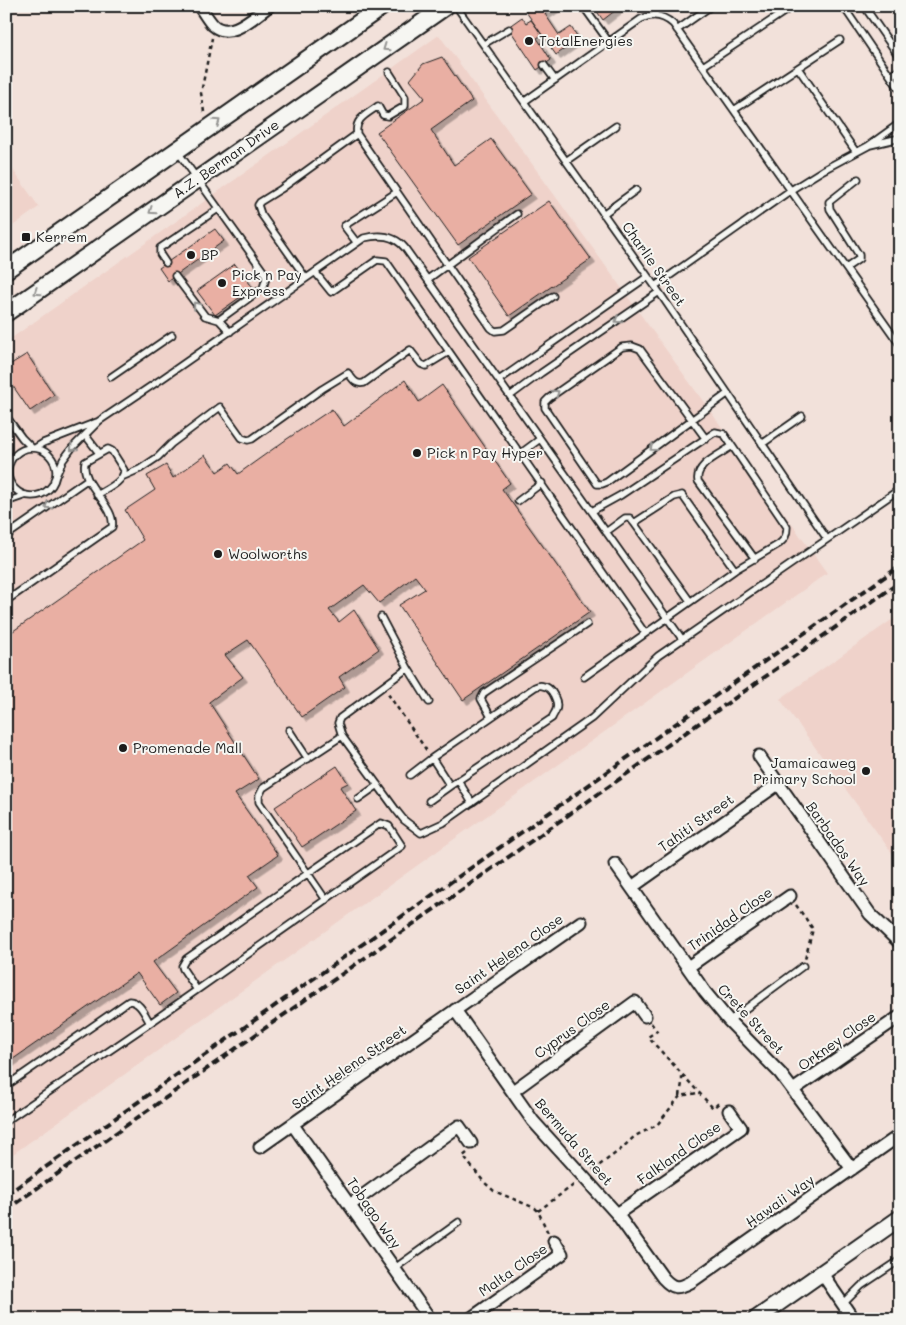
<svg xmlns="http://www.w3.org/2000/svg" width="906" height="1325" font-family="Mali,sans-serif">
	<style>
		.built { fill: #efd2ca }
		.building { fill: #e9afa3; stroke: #1c1c1c; filter: url(#shadow) }
		.lines { fill: none; stroke-linecap: round; stroke-linejoin: round }
		.service-casing { stroke: #1c1c1c; stroke-width: 9 }
		.minor-casing { stroke: #1c1c1c; stroke-width: 15 }
		.tertiary-casing { stroke: #1c1c1c; stroke-width: 19 }
		.secondary-casing { stroke: #1c1c1c; stroke-width: 20 }
		.path { stroke: #1c1c1c; stroke-width: 2.5; stroke-dasharray: 4 4; stroke-linecap: butt }
		.service { stroke: #f6f6f2; stroke-width: 5.5 }
		.minor { stroke: #f6f6f2; stroke-width: 11 }
		.tertiary { stroke: #f6f6f2; stroke-width: 15 }
		.secondary { stroke: #f6f6f2; stroke-width: 16 }
		.rail { stroke: #1c1c1c; stroke-width: 4; stroke-dasharray: 8 4; stroke-linecap: butt }
		.oneway { stroke: #949492 }
		.poi-dot { fill: #1c1c1c; stroke: #f6f6f2; stroke-width: 2 }
		.labels { text-anchor: middle; stroke-width: 4; stroke-linejoin: round; paint-order: stroke }
		.poi-label { font-size: 14px; fill: #1c1c1c; stroke: #f6f6f2; text-anchor: start }
		.street-label { font-size: 14px; fill: #1c1c1c; stroke: #f6f6f2 }
	</style>
	<defs>
		<filter id="shadow"><feDropShadow dx="4.5" dy="4.5" stdDeviation="0" flood-color="#0004"/></filter>
	</defs>
	<rect width="100%" height="100%" fill="#f2e1da"/>
	<filter id="ink" filterUnits="userSpaceOnUse"><feTurbulence type="fractalNoise" baseFrequency=".02" numOctaves="2"/><feDisplacementMap in="SourceGraphic" scale="10" xChannelSelector="R" yChannelSelector="G"/><feConvolveMatrix kernelMatrix="1 2 1 2 8 2 1 2 1" color-interpolation-filters="sRGB"/></filter>
	<g filter="url(#ink)">
		<!-- built -->
		<path class="built" d="M439,35L827,573L6,1159V342Z
			M6,160L39,207L6,231Z
			M900,614V864L780,699Z"/>
		<!-- building -->
		<path class="building" d="M522,6H557L545,14L559,35L571,27L579,39L556,55Z
			M593,6H621L603,20Z
			M522,17L526,23L531,20L542,35L537,38L551,60L537,70L508,27Z
			M442,57L472,101L431,130L454,165L491,139L531,194L458,245L377,132L425,98L410,80L423,64Z
			M549,201L591,259L509,316L468,257Z
			M215,229L224,241L168,281L159,268Z
			M235,264L253,288L215,315L197,291Z
			M27,354L54,395L30,411L6,376V367Z
			M405,380L419,402L442,385L510,483L502,489L590,612L463,700L399,605L425,589L415,576L379,603L364,585L329,610L339,622L354,610L379,649L339,677L345,687L302,717L248,640L225,655L243,677L209,702L259,779L235,794L278,855L249,875L258,887L153,962L176,993L160,1005L137,973L6,1064V636L143,540L125,510L155,490L147,476L166,465L173,478L205,455L217,472L230,463L238,474L287,439L332,409L344,426Z
			M337,766L348,783L340,787L356,811L302,847L275,807Z"/>
		<g class="lines">
			<!-- service casing -->
			<g class="service-casing">
				<path id="service" d="M456,6L659,292L827,539
					M583,6L609,42
					M655,6V15
					M843,6L900,90
					M864,6L900,58
					M677,30L711,6
					M484,44L509,29
					M544,65L555,80
					M703,66L793,6
					M798,68L856,152
					M389,72L405,97V106L388,116L383,115L378,106C367,114 354,119 357,134L491,328L495,331L504,330L553,296
					M891,76L900,69
					M525,101L641,19C653,13 663,15 673,24L900,345
					M734,110L840,40
					M870,145L900,138
					M178,152L264,272L266,278L263,288L219,320
					M566,161L616,126
					M603,214L636,190
					M357,243L344,226L397,192
					M166,263L160,254V248L218,209
					M846,268L859,259V255L830,209L829,202L858,179
					M315,272L331,292L377,260L386,261L645,633
					M175,276L205,316L219,320L230,332
					M306,278L261,214L258,205L260,202L281,189L357,134
					M428,279L517,214
					M655,286L791,190L823,170L868,146L900,123
					M111,377L172,335
					M499,380L647,277
					M510,396L541,373L659,292
					M6,416L22,438L32,448
					M86,436L99,453
					M706,439L640,349L632,346L622,347L549,398L545,402V408L597,484H602L607,482L727,394
					M762,444L802,416
					M732,446C720,455 695,464 698,481L755,559
					M35,448L43,443L97,422
					M8 472a24 24 0 1 1 48 0a24 24 0 1 1-48 0Z
					M6,453L10,463
					M521,453L540,439
					M124,476L140,469L158,457L171,444L220,407L242,438L248,440L252,439L322,389L348,373C353,379 355,385 364,383L410,350L421,364L426,366L449,352
					M54,480L63,460L72,448L99,421L163,378L364,238C380,234 394,235 405,248L682,639
					M518,501L542,483
					M6,502L26,495
					M606,532L625,518H630L634,523
					M6,536L88,479
					M6,601L112,527C117,507 80,484 85,462L108,449L112,451L124,470C124,482 107,489 97,495
					M690,601L634,523L674,497L682,495L735,570
					M408,668L429,702
					M584,677L735,570L779,544C785,539 787,535 787,527L724,434L715,432L621,495L592,511
					M491,717L481,699L484,693L587,624
					M289,730L308,759
					M342,736L396,810L404,820L421,833L443,823L592,718L658,656L900,489
					M410,775L432,758L535,687C537,686 541,685 543,686C552,687 559,702 556,710C555,713 553,715 552,718L450,786L432,758
					M458,780L472,803
					M358,799L378,785
					M429,801L450,786
					M381,823L389,826L402,846L197,990L183,969L182,966L186,959L307,874Z
					M326,900L259,802V796L263,788L342,736L338,723L340,718L408,668L381,617
					M729,1021L803,966
					M150,1023L197,990
					M6,1086L129,1001C140,1001 145,1015 150,1023L6,1121
					M395,1268L459,1222
					M843,1304L861,1286L900,1260"/>
			</g>
			<!-- minor casing -->
			<g class="minor-casing">
				<path id="minor" d="M199,6C204,12 208,20 213,25C231,41 254,16 269,6
					M759,756L870,914L900,943
					M615,864L705,992L729,1021L780,1073L852,1169
					M632,887L778,784
					M688,967L790,896
					M455,1010L533,1121L617,1214L663,1278C673,1289 678,1289 691,1282L900,1135
					M793,1090L899,1017
					M513,1091L635,1002L645,1016
					M293,1125L430,1319
					M260,1147L581,922
					M350,1205L459,1126L471,1143
					M617,1214L741,1128L729,1111
					M821,1272L853,1319
					M470,1319L562,1254L554,1241"/>
			</g>
			<!-- tertiary casing -->
			<g class="tertiary-casing">
				<path id="tertiary" d="M756,1319L900,1218"/>
			</g>
			<!-- secondary casing -->
			<g class="secondary-casing">
				<path id="secondary" d="M6,270L383,6
					M6,313L446,6"/>
			</g>
			<!-- path -->
			<path class="path" d="M204,112L201,93L212,38
				M388,694L427,751
				M796,905L813,929L805,959
				M651,1023L657,1031L648,1037L713,1108L720,1102
				M680,1096L682,1083V1075
				M467,1153L463,1156L484,1182L494,1191L535,1208L538,1211L548,1233
				M593,1170L620,1150L635,1136L657,1125L680,1096L698,1093
				M538,1211L575,1184"/>
			<!-- service -->
			<use href="#service" class="service"/>
			<!-- minor -->
			<use href="#minor" class="minor"/>
			<!-- tertiary -->
			<use href="#tertiary" class="tertiary"/>
			<!-- secondary -->
			<use href="#secondary" class="secondary"/>
			<!-- rail -->
			<path class="rail" d="M6,1195L900,566
				M6,1210L900,582"/>
		</g>
		<!-- one-way arrows -->
		<defs><path id="oneway-chevron" d="M-2-3.5L2.5 0L-2 3.5" fill="none" stroke-width="1.6" stroke-linecap="round" stroke-linejoin="round" transform="scale(1.25)"/></defs>
		<g class="oneway">
			<use href="#oneway-chevron" transform="translate(386 48) rotate(145)"/>
			<use href="#oneway-chevron" transform="translate(217 122) rotate(-35)"/>
			<use href="#oneway-chevron" transform="translate(152 211) rotate(145)"/>
			<use href="#oneway-chevron" transform="translate(37 292) rotate(146)"/>
			<use href="#oneway-chevron" transform="translate(196 305) rotate(-129)"/>
			<use href="#oneway-chevron" transform="translate(618 320) rotate(146)"/>
			<use href="#oneway-chevron" transform="translate(556 393) rotate(-35)"/>
			<use href="#oneway-chevron" transform="translate(73 448) rotate(133)"/>
			<use href="#oneway-chevron" transform="translate(653 448) rotate(144)"/>
			<use href="#oneway-chevron" transform="translate(48 506) rotate(146)"/>
		</g>
	</g>
	<!-- markers -->
	<g class="poi-dot">
		<circle cx="529" cy="41" r="5"/>
		<rect x="21" y="232" width="10" height="10" rx="2.5"/>
		<circle cx="191" cy="255" r="5"/>
		<circle cx="222" cy="283" r="5"/>
		<circle cx="417" cy="453" r="5"/>
		<circle cx="218" cy="554" r="5"/>
		<circle cx="123" cy="748" r="5"/>
		<circle cx="866" cy="771" r="5"/>
	</g>
	<g class="labels">
		<!-- poi labels -->
		<g class="poi-label">
			<text x="539" y="46">TotalEnergies</text>
			<text x="36" y="242">Kerrem</text>
			<text x="201" y="260">BP</text>
			<text x="232" y="280">Pick n Pay<tspan x="232" dy="16">Express</tspan></text>
			<text x="427" y="458">Pick n Pay Hyper</text>
			<text x="228" y="559">Woolworths</text>
			<text x="133" y="753">Promenade Mall</text>
			<text x="856" y="768" text-anchor="end">Jamaicaweg<tspan x="856" dy="16">Primary School</tspan></text>
		</g>
		<!-- street labels -->
		<g class="street-label">
			<text transform="translate(226 159) rotate(-35)" y="5">A.Z. Berman Drive</text>
			<text transform="translate(654 264) rotate(55)" y="5">Charlie Street</text>
			<text transform="translate(696 823) rotate(-35)" y="5">Tahiti Street</text>
			<text transform="translate(838 844) rotate(55)" y="5">Barbados Way</text>
			<text transform="translate(730 919) rotate(-35)" y="5">Trinidad Close</text>
			<text transform="translate(509 954) rotate(-35)" y="5">Saint Helena Close</text>
			<text transform="translate(751 1019) rotate(47)" y="5">Crete Street</text>
			<text transform="translate(572 1029) rotate(-36)" y="5">Cyprus Close</text>
			<text transform="translate(837 1041) rotate(-35)" y="5">Orkney Close</text>
			<text transform="translate(349 1067) rotate(-35)" y="5">Saint Helena Street</text>
			<text transform="translate(574 1142) rotate(49)" y="5">Bermuda Street</text>
			<text transform="translate(679 1153) rotate(-35)" y="5">Falkland Close</text>
			<text transform="translate(780 1201) rotate(-35)" y="5">Hawaii Way</text>
			<text transform="translate(374 1213) rotate(55)" y="5">Tobago Way</text>
			<text transform="translate(513 1270) rotate(-35)" y="5">Malta Close</text>
		</g>
	</g>
	<!-- margin -->
	<rect width="906" height="1325" fill="none" stroke="#f6f6f2" stroke-width="25"/>
	<rect x="12" y="12" width="881" height="1300" fill="none" stroke="#1c1c1c" stroke-width="2" filter="url(#ink)"/>
</svg>
